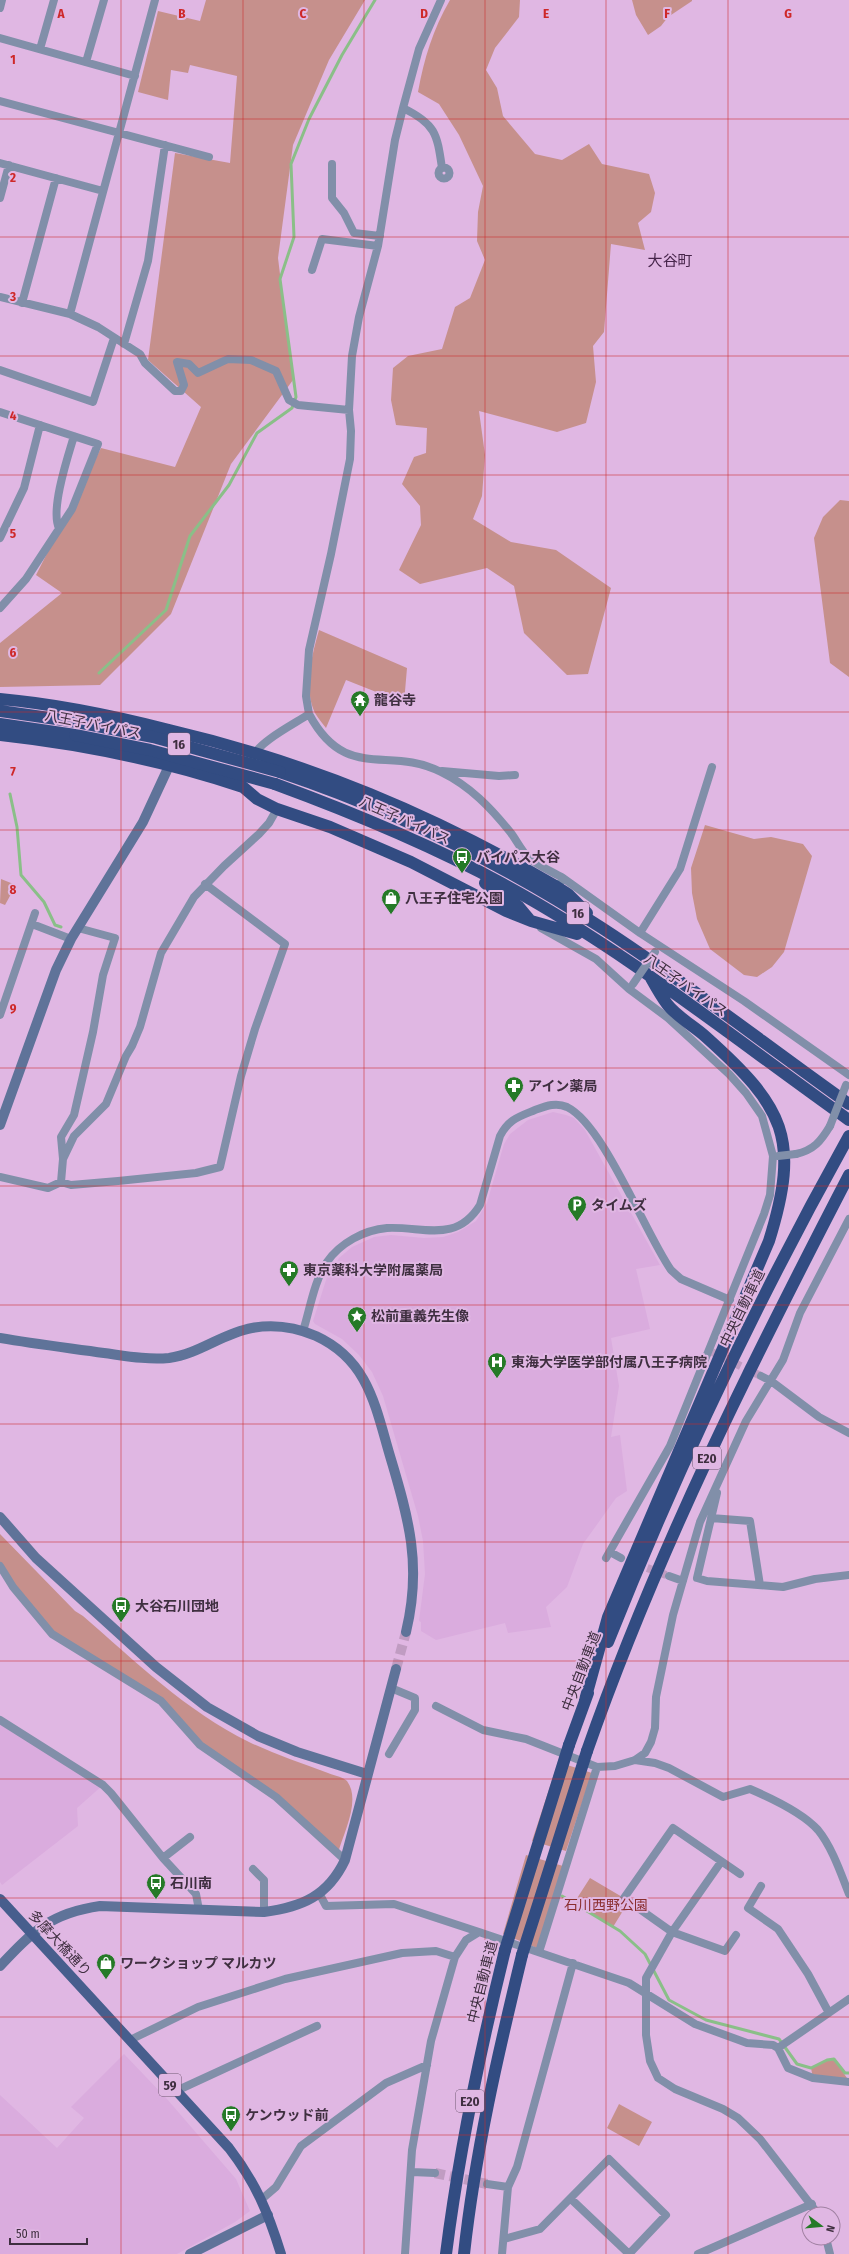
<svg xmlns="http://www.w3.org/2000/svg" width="849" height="2254" font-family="'Fira Sans Condensed','Noto Sans JP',sans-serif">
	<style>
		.built { fill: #daacde }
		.green { fill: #c6908c }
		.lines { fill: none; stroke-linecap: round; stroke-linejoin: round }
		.stream { stroke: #8abf88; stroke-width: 3 }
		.street-tunnel { stroke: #c09cc2; stroke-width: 8; stroke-dasharray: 8 4; stroke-linecap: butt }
		.secondary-tunnel { stroke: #c09cc2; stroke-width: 10; stroke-dasharray: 10 5; stroke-linecap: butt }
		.street { stroke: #818fa9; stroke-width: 8 }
		.secondary { stroke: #5f7399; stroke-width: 10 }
		.primary { stroke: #475e8d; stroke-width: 10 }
		.highway { stroke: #324c82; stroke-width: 12 }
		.street-bridge { stroke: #818fa9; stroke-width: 8 }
		.highway-bridge { stroke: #324c82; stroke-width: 12 }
		.grid { fill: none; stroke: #ce2829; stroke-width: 1; stroke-opacity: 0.55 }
		.labels { text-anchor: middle; stroke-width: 4; stroke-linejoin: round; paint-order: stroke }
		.shield { fill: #e0b7e3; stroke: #6f5871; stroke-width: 1 }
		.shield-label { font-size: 13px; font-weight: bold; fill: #3f2f40 }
		.poi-label { font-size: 14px; font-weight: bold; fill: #3f2f40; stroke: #e0b7e3; text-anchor: start }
		.street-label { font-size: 14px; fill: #3f2f40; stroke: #e0b7e3 }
		.park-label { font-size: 14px; fill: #8a2e2f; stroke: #e0b7e3 }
		.neighbourhood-label { font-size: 15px; fill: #46254a; stroke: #e0b7e3 }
		.grid-label { font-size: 13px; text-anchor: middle; font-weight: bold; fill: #ce2829; stroke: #e0b7e3; stroke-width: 4; stroke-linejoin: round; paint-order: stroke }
	</style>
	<rect width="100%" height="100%" fill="#e0b7e3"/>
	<!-- built -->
	<path class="built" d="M553,1112L566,1115L574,1118L585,1130L660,1265L636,1269L650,1329L611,1338L619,1386L611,1437L620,1435L627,1491L616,1498L583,1544L567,1587L546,1607L551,1627L508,1633L505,1623L436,1640L421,1631V1622L419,1621L425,1574L423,1541L418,1516L383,1396L372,1372L359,1355L342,1339L315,1324L313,1321L327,1277L339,1258L352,1247L374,1237L391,1235L424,1238L443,1237L458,1232L476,1221L487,1203L504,1144L510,1134L528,1120Z
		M0,1720L103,1785L77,1808L78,1826L2,1885L0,1882Z
		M124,2054L167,2099L236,2179L250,2211L235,2222L177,2254H0V2095L57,2148L84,2118L71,2107Z"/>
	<!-- green -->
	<path class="green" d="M206,0H365L329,60L293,145L278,258L293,380L231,464L171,614L100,685L0,687V643L62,593L36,575L101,448L175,467L201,407L148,360L175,153L230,163L237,76L190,65L188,73L171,70L168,100L138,92L158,11L200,21Z
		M450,0H520L519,17L495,48L486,70L497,88L503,116L535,154L562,160L589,144L602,164L649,174L655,193L651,212L638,223L645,250L611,244L604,332L593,346L596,382L586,423L557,432L479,411L485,455L482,496L473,519L511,542L556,550L611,588L588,674L567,675L524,633L514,586L487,568L420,584L399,570L421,525L420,506L402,484L414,457L426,453L427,428L396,425L391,400L393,368L408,356L442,349L455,307L470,298L485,260L477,241L478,212L483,186L459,135L439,104L418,92C424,59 433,29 450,0Z
		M632,0H692V1L668,17L661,26L648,35L636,15Z
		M840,500L849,501V677L830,663L814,538L823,517Z
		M319,630L407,668L404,703L346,680L326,728C322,723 318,718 315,713C303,688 312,655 319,630Z
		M705,825L754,839L771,837L803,844L812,856L784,952L772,967L757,977L744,975L710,949L697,919L692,893L691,868Z
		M1,879L16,885L5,905L0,903Z
		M0,1534L75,1611L83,1616C135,1661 186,1711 249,1742C274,1754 301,1763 328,1773C333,1775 343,1777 347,1781C361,1800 344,1832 338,1853L276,1797L200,1745L161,1701L52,1634L0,1566Z
		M558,1762L592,1773L566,1851L532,1841Z
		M526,1855L563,1866L537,1948L503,1934Z
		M590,1878L629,1901L613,1927L574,1903Z
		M834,2059L849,2081L813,2078L811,2068L827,2060Z
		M619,2104L652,2122L639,2146L607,2128Z"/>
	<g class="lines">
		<!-- stream -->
		<path class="stream" d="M99,673L166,610L190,536L229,485L257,433L292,408L296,397L280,279L294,237L291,164L309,119L342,55L375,0
			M10,794L17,827L21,875L44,902L55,925L61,927
			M562,1896L620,1931L645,1954L669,2000L706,2020L779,2039L797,2064L811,2068L827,2060L834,2059L845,2073H849"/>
		<!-- street-tunnel -->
		<path class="street-tunnel" d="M712,1352L761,1376
			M636,1564L669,1576"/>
		<!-- secondary-tunnel -->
		<path class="secondary-tunnel" d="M396,1669L406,1632
			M435,2173L487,2184"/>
		<!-- street -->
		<path class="street" d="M0,8L2,0
			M0,38L135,76
			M40,49L54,0
			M86,62L104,0
			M0,101L209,157
			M403,108C436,124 437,134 442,168
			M0,163L103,191
			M332,164V198L344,213L354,233L380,236
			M438.5 173a5.5 5.5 0 1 1 11 0a5.5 5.5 0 1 1-11 0Z
			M0,198L9,165
			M312,270L322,239L378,246
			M0,297L70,314L98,327L140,354L145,363L175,391H181L184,385L177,362L189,364L198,373L228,359L251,360L276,371L289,400L298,405L349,410
			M22,303L56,178
			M70,314L155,0
			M124,344L148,261L165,145
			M0,370L93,402L114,338
			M0,412L98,444L72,509L26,579L0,608
			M59,528C50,510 68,456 74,436
			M0,538L24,488L40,425
			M309,714C346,783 388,745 441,772C470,786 491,808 511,833C517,841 522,852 529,858C538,866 553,872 563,878
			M253,757C258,742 296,723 309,714L306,696L309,650L331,554L350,459L351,431L349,410L352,356L359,317L378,246L395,140L403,108L419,49L441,0
			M442,771L499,776L515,775
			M557,887L563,878L640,933L744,1001L849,1075
			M32,924L71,939
			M541,928L596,959L629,989L668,1018L729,1074L746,1093L762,1116L773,1156L770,1195L764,1214L670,1446L606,1558
			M640,933L680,869L712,767
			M0,1015L35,913
			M796,1154C814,1150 821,1141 830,1126
			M63,1159L61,1137L74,1115L93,1032L103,975L115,938L78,928
			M0,1177L48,1188L61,1182L71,1185L118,1181L196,1173L220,1167L241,1076L255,1029L285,944L205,884
			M61,1182L63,1159L74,1136L106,1104L126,1056L132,1046L140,1027L161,953L194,897L224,866L259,834L269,823L277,809
			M303,1331C310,1309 314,1281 327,1262C340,1243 364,1230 387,1228C423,1226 456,1244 480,1205L500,1136C509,1119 518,1117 535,1110C546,1106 556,1102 567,1107C604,1125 645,1233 671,1270L681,1279L730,1300
			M761,1376L771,1381L819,1417L849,1433
			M717,1493L697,1578L707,1581L783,1587L815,1579L849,1575
			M711,1518L750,1521L760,1585
			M610,1552L621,1558
			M0,1566L13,1587L52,1634L161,1701L200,1745L276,1797L345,1860
			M669,1576L683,1581
			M436,1706L483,1730L526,1739L597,1767L615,1766L635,1760L645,1753L651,1742L655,1728L656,1697L673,1615L700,1522L746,1421L783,1360L800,1313L849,1219
			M0,1720L103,1785L111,1793L163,1858L196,1894L199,1910
			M389,1754L415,1710V1698L391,1688
			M635,1760L655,1763L669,1768L723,1797L750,1789C771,1798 803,1813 818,1830C832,1847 841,1874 849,1894
			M163,1858L190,1837
			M721,1862L672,1932L646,1978V2035L650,2061L658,2078L675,2089L723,2109L738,2118L760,2139L818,2214
			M253,1869L264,1880V1912
			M761,1886L748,1908L778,1929L808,1974L829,2013
			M319,1893L326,1906L394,1904L479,1932
			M736,1935L725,1951L672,1932L624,1898L673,1828L740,1874
			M539,1952L597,1767
			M130,2040L198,2007L285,1979L402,1953L436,1951L455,1957
			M778,2048L849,1999
			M176,2091L317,2026
			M412,2172L435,2173
			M487,2184L508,2187
			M262,2199L276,2187L301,2146L386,2083L427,2065
			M571,2199L629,2254
			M826,2238L830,2254
			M504,2239L540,2229L609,2159L666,2215L629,2254
			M405,2254L412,2150L431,2041L455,1957L466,1940L479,1932L629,1983L695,2024L747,2043L773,2045L778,2048L788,2068L813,2078L849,2082
			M502,2254L508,2187L517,2167L573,1963
			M698,2254L812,2204"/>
		<!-- secondary -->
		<path class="secondary" d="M0,1125L56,970L71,939L143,822L182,738
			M0,1338C35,1344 69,1348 104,1353C126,1356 147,1360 169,1358C199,1354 223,1333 252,1328C274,1324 295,1327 316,1336C368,1360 375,1405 390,1456C409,1519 422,1566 406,1632
			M0,1517L36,1558L156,1667L207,1707L258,1736L297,1752L367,1774
			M0,1966C33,1931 51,1913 100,1906L264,1912C302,1907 328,1896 345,1860L396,1669
			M190,2254L268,2215"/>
		<!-- primary -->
		<path class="primary" d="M0,1899L229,2148C256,2183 268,2212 281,2254"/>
		<!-- highway -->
		<path class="highway" d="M0,699C57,704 114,716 169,730C310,763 433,815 557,887L568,894L587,913
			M0,711L77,722
			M0,724L75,735
			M0,735C82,744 165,761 243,787L257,799L277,809L330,827L411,862L506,911L531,921L577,934
			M280,772C393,810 502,863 602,928C687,983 767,1046 849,1104
			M275,784C354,813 429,844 503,884C625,950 736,1040 849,1120
			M485,883L519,907L529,919
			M608,1642C677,1469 758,1299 849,1136
			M585,1700L608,1617L769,1241C801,1138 784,1107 706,1037C694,1026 677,1017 667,1004C661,996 656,987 651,978
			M569,1745L588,1693
			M587,1751C657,1551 752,1362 849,1175
			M446,2254C459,2151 480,2051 505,1950
			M464,2254C475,2153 498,2054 522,1955"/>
		<!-- street-bridge -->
		<path class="street-bridge" d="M633,984L655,952
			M830,1126L846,1085
			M778,1156L796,1154"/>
		<!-- highway-bridge -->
		<path class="highway-bridge" d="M77,722L153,737L280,772
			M75,735L150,750L275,784
			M505,1950L569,1745
			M522,1955L587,1751"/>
	</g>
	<!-- grid -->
	<path class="grid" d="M121,0V2254M243,0V2254M364,0V2254M485,0V2254M606,0V2254M728,0V2254M0,119H849M0,237H849M0,356H849M0,475H849M0,593H849M0,712H849M0,830H849M0,949H849M0,1068H849M0,1186H849M0,1305H849M0,1424H849M0,1542H849M0,1661H849M0,1779H849M0,1898H849M0,2017H849M0,2135H849"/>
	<!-- icons -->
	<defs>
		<g id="temple-pin" transform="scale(1)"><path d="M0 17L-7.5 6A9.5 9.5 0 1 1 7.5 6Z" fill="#257a27" stroke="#e0b7e3"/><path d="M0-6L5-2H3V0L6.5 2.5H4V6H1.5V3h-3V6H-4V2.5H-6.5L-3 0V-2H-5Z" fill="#fff"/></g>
		<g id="bus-pin" transform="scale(1)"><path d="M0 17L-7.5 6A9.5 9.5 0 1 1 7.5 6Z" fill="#257a27" stroke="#e0b7e3"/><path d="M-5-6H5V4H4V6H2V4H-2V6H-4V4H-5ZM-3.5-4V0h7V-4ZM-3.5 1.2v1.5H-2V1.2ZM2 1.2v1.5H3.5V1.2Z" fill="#fff"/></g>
		<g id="shop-pin" transform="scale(1)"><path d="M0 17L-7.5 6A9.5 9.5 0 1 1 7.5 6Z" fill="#257a27" stroke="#e0b7e3"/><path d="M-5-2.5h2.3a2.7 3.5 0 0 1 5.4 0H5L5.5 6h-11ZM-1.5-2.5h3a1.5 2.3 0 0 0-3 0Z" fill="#fff"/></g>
		<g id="pharmacy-pin" transform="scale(1)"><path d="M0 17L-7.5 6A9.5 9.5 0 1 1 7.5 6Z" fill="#257a27" stroke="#e0b7e3"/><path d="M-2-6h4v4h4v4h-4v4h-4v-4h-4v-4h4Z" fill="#fff"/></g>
		<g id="parking-pin" transform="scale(1)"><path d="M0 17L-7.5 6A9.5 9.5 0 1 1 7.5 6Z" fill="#257a27" stroke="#e0b7e3"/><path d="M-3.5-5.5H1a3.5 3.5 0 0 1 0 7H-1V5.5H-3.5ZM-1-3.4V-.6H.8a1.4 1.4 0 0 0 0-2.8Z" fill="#fff"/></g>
		<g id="sight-pin" transform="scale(1)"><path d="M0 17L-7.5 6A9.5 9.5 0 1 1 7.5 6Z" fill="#257a27" stroke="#e0b7e3"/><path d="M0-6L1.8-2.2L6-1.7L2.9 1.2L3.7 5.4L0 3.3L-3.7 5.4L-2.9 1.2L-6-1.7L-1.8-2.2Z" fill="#fff"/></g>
		<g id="hospital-pin" transform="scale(1)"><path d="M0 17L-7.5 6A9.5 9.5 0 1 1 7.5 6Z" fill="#257a27" stroke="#e0b7e3"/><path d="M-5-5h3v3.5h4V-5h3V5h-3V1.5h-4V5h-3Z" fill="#fff"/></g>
	</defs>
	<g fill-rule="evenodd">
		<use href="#temple-pin" x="360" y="700"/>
		<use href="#bus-pin" x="462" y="857"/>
		<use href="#shop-pin" x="391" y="898"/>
		<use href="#pharmacy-pin" x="514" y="1086"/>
		<use href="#parking-pin" x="577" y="1205"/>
		<use href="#pharmacy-pin" x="289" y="1270"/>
		<use href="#sight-pin" x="357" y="1316"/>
		<use href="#hospital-pin" x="497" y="1362"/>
		<use href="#bus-pin" x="121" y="1606"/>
		<use href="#bus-pin" x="156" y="1883"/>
		<use href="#shop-pin" x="106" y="1963"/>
		<use href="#bus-pin" x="231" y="2115"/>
	</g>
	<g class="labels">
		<!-- shield labels -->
		<g class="shield">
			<rect x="168" y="733" width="22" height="22" rx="3"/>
			<rect x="567" y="902" width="22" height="22" rx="3"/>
			<rect x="693" y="1447" width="28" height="22" rx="3"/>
			<rect x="159" y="2074" width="22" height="22" rx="3"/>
			<rect x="456" y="2090" width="28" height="22" rx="3"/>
		</g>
		<g class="shield-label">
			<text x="179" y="749">16</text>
			<text x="578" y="918">16</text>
			<text x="707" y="1463">E20</text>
			<text x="170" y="2090">59</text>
			<text x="470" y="2106">E20</text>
		</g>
		<!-- poi labels -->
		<g class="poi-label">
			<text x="374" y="705">龍谷寺</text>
			<text x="476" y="862">バイパス大谷</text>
			<text x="405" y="903">八王子住宅公園</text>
			<text x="528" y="1091">アイン薬局</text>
			<text x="591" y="1210">タイムズ</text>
			<text x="303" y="1275">東京薬科大学附属薬局</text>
			<text x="371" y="1321">松前重義先生像</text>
			<text x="511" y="1367">東海大学医学部付属八王子病院</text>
			<text x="135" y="1611">大谷石川団地</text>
			<text x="170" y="1888">石川南</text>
			<text x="120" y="1968">ワークショップ マルカツ</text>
			<text x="245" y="2120">ケンウッド前</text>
		</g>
		<!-- street labels -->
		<g class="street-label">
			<text transform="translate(93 724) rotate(11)" y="5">八王子バイパス</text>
			<text transform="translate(405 820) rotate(24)" y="5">八王子バイパス</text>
			<text transform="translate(686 985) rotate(35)" y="5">八王子バイパス</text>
			<text transform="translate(742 1308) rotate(-64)" y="5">中央自動車道</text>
			<text transform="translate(581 1671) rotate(-69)" y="5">中央自動車道</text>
			<text transform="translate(60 1943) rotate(47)" y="5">多摩大橋通り</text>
			<text transform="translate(482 1982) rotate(-76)" y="5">中央自動車道</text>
		</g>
		<!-- park labels -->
		<g class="park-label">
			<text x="606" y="1910">石川西野公園</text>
		</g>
		<!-- neighbourhood labels -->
		<g class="neighbourhood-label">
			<text x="670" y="266">大谷町</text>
		</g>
	</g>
	<g class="grid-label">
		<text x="61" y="18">A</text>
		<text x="182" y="18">B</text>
		<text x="303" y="18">C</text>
		<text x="424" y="18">D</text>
		<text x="546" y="18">E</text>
		<text x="667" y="18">F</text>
		<text x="788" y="18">G</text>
		<text x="13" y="64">1</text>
		<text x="13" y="182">2</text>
		<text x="13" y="301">3</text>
		<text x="13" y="420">4</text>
		<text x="13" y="538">5</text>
		<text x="13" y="657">6</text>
		<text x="13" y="776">7</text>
		<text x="13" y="894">8</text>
		<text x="13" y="1013">9</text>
	</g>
	<!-- north arrow -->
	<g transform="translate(821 2226) rotate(106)"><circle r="19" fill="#e0b7e3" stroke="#a081a2"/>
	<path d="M0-3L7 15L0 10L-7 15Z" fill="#257a27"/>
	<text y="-6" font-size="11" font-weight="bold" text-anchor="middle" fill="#3f2f40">N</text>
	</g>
	<!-- scale -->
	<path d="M10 2238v6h77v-6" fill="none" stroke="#3f2f40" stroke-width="2"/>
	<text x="16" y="2238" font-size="12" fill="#3f2f40" stroke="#e0b7e3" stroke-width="3" paint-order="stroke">50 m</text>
</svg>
